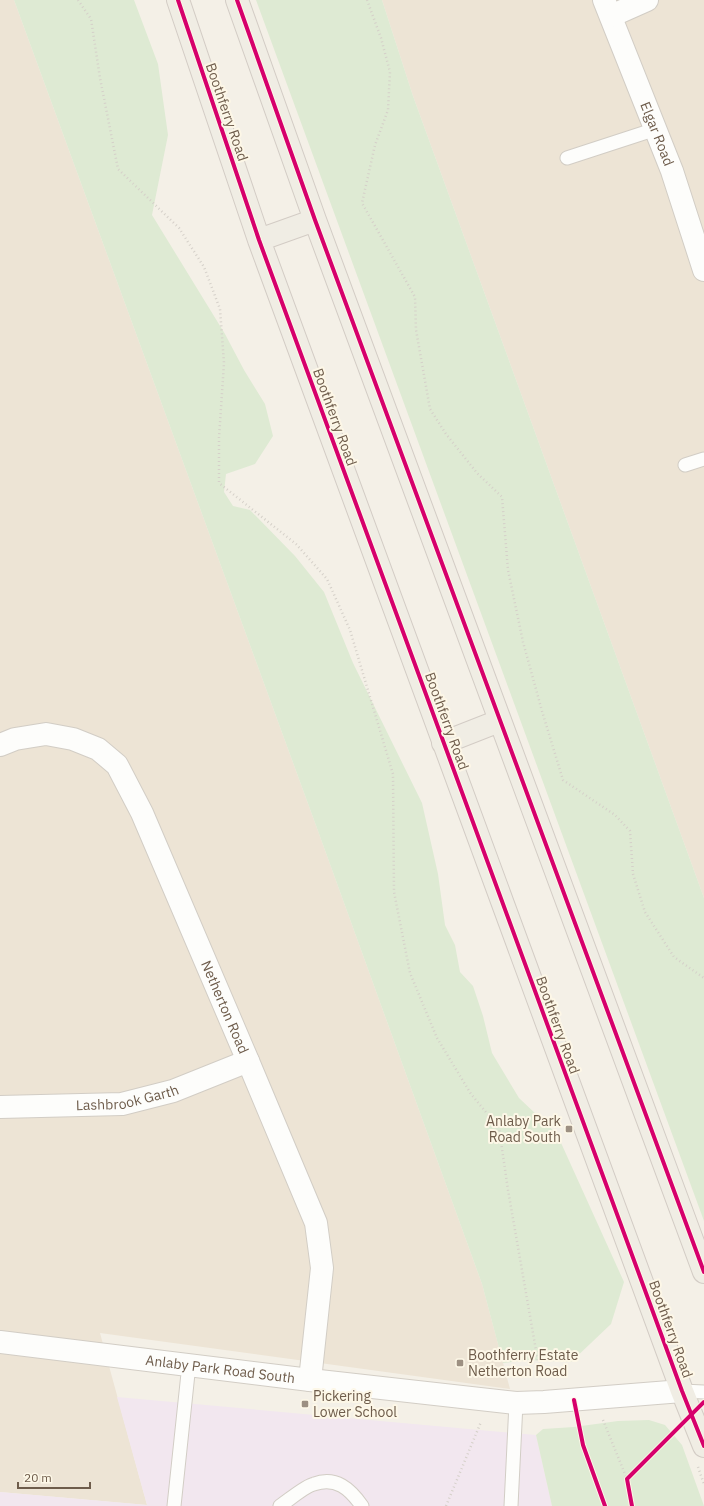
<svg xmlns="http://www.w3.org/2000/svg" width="704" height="1506" font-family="'IBM Plex Sans',sans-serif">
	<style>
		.residential { fill: #ede4d5 }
		.education { fill: #f2e7ef }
		.green { fill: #deead3 }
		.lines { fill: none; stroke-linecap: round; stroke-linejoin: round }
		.service-casing { stroke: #d2cdc5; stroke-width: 15 }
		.minor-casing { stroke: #d2cdc5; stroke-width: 24 }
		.primary-casing { stroke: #d3ccc5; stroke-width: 24 }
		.path { stroke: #d5d0c9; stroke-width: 2.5; stroke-dasharray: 1 3; stroke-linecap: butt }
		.service { stroke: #fdfdfb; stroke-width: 13 }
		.minor { stroke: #fdfdfb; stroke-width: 22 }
		.primary { stroke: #f0ede4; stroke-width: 22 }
		.cycleway-casing { stroke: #fdf7e7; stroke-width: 6 }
		.cycleway { stroke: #d6006c; stroke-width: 4 }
		.poi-dot { fill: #9d9082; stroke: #fdf7e7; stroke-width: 1.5 }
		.labels { text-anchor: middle; stroke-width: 4; stroke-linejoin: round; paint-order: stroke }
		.street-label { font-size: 14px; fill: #6e5c4b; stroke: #fdf7e7 }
		.poi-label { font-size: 14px; fill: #6e5c4b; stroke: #fdf7e7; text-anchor: start }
	</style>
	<rect width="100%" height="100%" fill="#f4f0e7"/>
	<!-- residential -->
	<path class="residential" d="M0,0H14L318,831L482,1284L510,1389L100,1333L147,1505L0,1492Z
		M382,0H704V898L413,96Z"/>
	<!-- education -->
	<path class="education" d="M117,1397L536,1435L552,1506H0V1492L147,1505Z"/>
	<!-- green -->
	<path class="green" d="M14,0H134L158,64L168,135L152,215L225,334L244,370L265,404L273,436L255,464L226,474L224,492L233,506L250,510L295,556L324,592L353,663L422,803L438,874L445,925L455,945L460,972L473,986L483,1016L492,1053L519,1098L557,1134L624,1282L611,1324L571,1362L529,1360L503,1363L482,1284L318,831Z
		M256,0H382L413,96L704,898V1221Z
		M649,1420L665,1425L682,1445L704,1506H552L536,1435L543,1429L574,1427L618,1421Z"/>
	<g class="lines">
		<!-- service casing -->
		<g class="service-casing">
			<path id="service" d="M567,158L656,129
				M685,465L704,459
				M682,1391L704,1392
				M174,1506L189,1364
				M280,1506C289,1500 305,1486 314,1484C336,1476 350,1489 362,1506
				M511,1506L516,1403"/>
		</g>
		<!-- minor casing -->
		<g class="minor-casing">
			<g id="minor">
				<path id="s1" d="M604,0L672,171L704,270"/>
				<path d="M611,16L647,0"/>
				<path id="s2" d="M0,745L15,739L46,734L73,739L98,749L117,765L142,813L248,1061L316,1223L322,1268L310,1380"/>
				<path id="s3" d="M0,1107L122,1104L173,1091L248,1061"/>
				<path id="s4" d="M0,1342L310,1380L516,1403L544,1402L682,1391"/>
			</g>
		</g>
		<!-- primary casing -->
		<g class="primary-casing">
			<path id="primary" d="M178,0L259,240L682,1391L704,1446
				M237,0L315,220L704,1272
				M259,240L315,220
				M443,743L499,721"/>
		</g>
		<!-- path -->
		<path class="path" d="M78,0L91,19L100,78L118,169L179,228L204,267L220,309L224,363L219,438V483L296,544L327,579L350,630L393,774L394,892L410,973L437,1038L471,1094L499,1128L508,1190L541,1379
			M367,0L381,38L390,72L388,110L375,145L362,203L415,297L416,330L430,409L446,434L477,473L502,497L508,570L523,642L542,711L563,780L615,815L630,831L633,874L645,912L674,957L704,978
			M603,1420L627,1479
			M698,1467L704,1484
			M446,1506L481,1422"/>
		<!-- service -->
		<use href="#service" class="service"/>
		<!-- minor -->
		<use href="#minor" class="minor"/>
		<!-- primary -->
		<use href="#primary" class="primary"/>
		<!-- cycleway casing -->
		<g class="cycleway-casing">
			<path id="cycleway" d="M178,0L259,240L682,1391L704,1446
				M237,0L315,220L704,1272
				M574,1400L583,1445L605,1506
				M632,1506L627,1479L704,1402"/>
		</g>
		<!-- cycleway -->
		<use href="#cycleway" class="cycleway"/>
	</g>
	<!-- markers -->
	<g class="poi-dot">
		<rect x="565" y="1125" width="8" height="8" rx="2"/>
		<rect x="456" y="1359" width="8" height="8" rx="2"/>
		<rect x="301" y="1400" width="8" height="8" rx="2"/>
	</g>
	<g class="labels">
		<!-- street labels -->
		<g class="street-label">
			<text transform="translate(227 112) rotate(71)" y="5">Boothferry Road</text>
			<text dy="5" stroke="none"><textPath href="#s1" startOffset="144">Elgar Road</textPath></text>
			<text transform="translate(335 417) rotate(70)" y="5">Boothferry Road</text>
			<text transform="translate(447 721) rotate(70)" y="5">Boothferry Road</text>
			<text dy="5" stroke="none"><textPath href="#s2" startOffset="392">Netherton Road</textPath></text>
			<text transform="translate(558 1025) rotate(70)" y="5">Boothferry Road</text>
			<text dy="5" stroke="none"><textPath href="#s3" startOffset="128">Lashbrook Garth</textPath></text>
			<text transform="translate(671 1329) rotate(70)" y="5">Boothferry Road</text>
			<text dy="5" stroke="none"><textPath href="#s4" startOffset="222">Anlaby Park Road South</textPath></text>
		</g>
		<!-- poi labels -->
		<g class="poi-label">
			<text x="561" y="1126" text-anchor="end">Anlaby Park<tspan x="561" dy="16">Road South</tspan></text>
			<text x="468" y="1360">Boothferry Estate<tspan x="468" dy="16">Netherton Road</tspan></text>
			<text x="313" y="1401">Pickering<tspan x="313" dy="16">Lower School</tspan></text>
		</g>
	</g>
	<!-- scale -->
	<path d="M18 1482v6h72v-6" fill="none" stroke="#6e5c4b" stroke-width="2"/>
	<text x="24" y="1482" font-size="12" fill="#6e5c4b" stroke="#fdf7e7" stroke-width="3" paint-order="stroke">20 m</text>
</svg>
